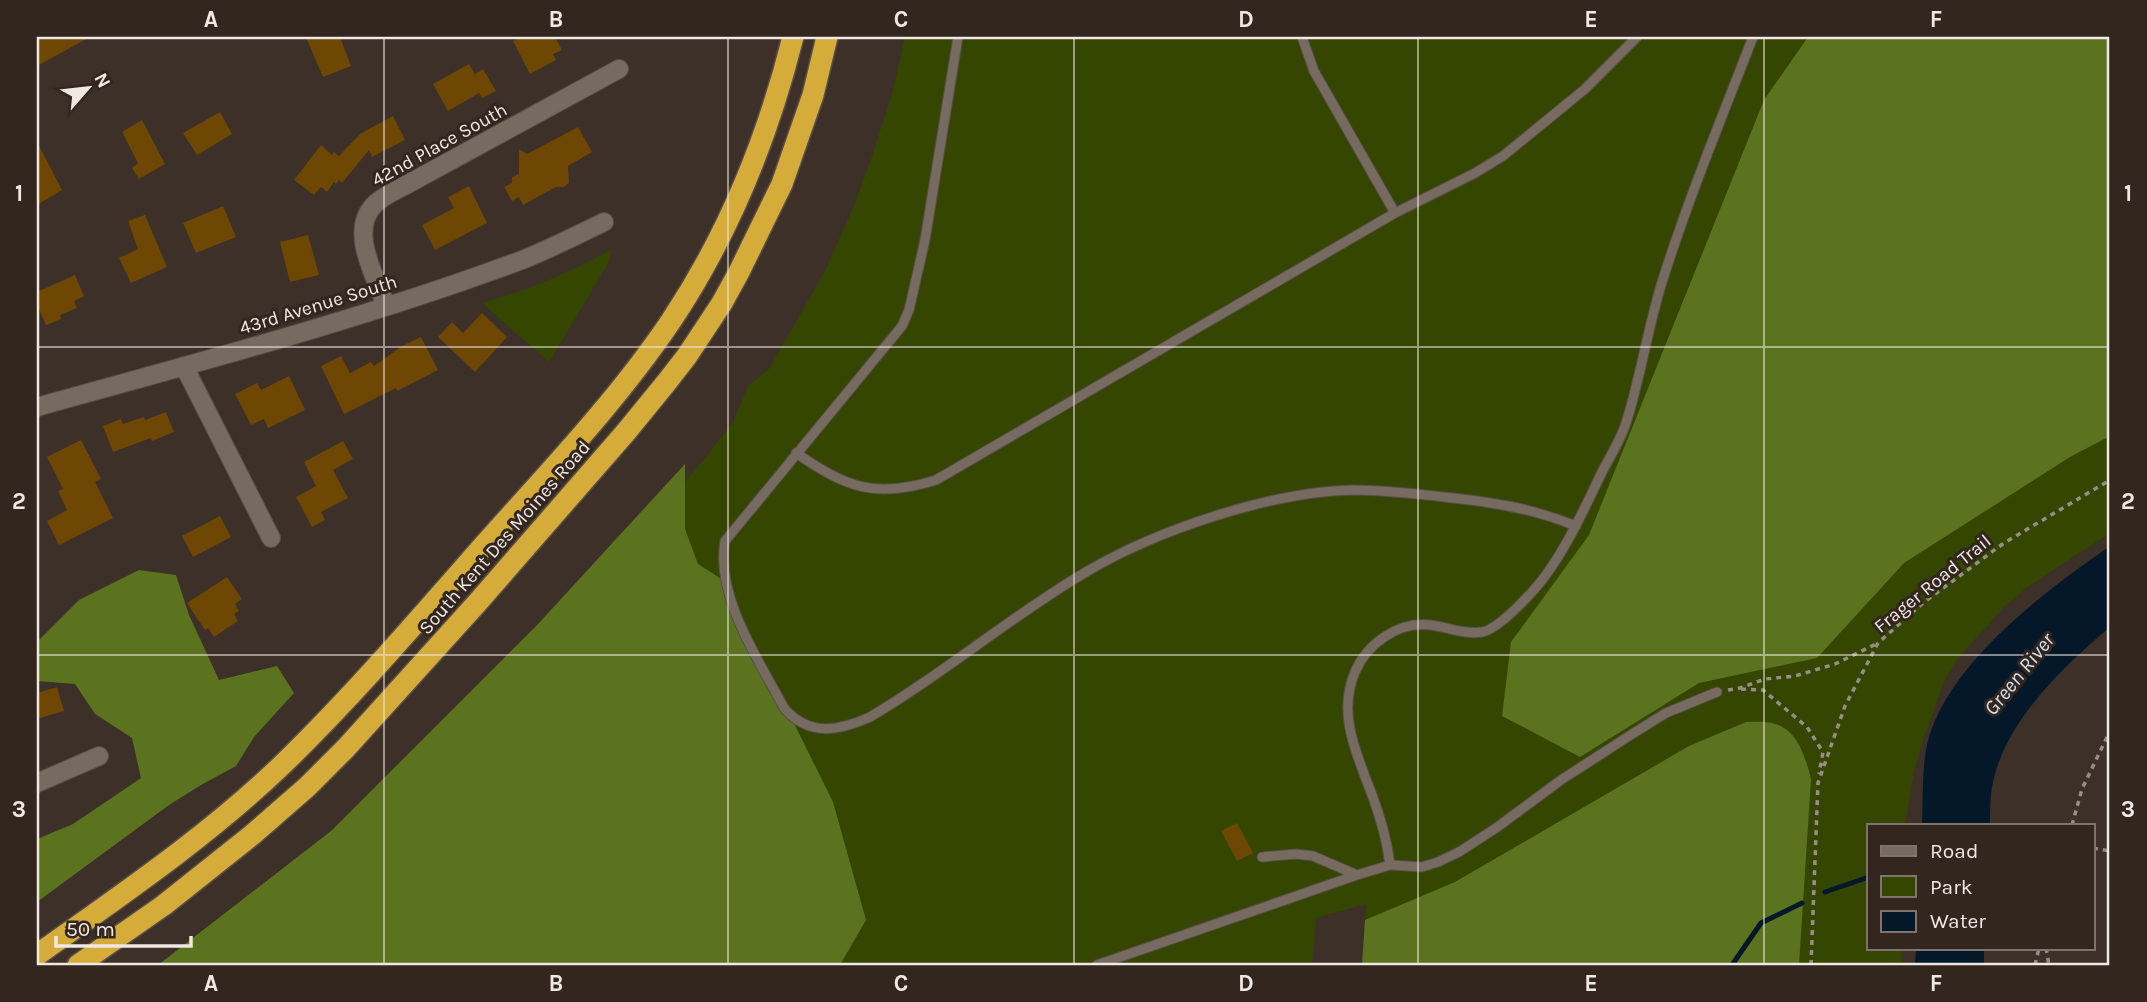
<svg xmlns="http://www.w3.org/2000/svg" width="2147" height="1002" font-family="Karla,sans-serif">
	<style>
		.green { fill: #344600 }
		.forest { fill: #5b731f }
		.water { fill: #04182a }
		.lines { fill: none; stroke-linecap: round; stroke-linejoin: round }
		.stream { stroke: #04182a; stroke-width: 5 }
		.building { fill: #6d4703 }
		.lane-casing { stroke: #584e48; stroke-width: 11 }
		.street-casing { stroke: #584e48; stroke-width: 20 }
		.highway-casing { stroke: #584e48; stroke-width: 24 }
		.path { stroke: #978d87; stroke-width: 3.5; stroke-dasharray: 5 5; stroke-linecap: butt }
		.lane { stroke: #776a61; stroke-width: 9 }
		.street { stroke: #776a61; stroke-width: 18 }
		.highway { stroke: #d5ab3a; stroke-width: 21 }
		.grid { fill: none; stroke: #f0e8e3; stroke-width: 2; stroke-opacity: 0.55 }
		.labels { text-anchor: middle; stroke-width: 6; stroke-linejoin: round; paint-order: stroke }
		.street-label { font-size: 19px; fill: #f0e8e3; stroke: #32261f }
		.water-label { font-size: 21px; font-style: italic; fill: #d0e1f1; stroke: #32261f }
		.neatline { fill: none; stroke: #f0e8e3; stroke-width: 2.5 }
		.grid-label { font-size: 23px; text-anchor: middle; font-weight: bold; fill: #f0e8e3 }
	</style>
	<rect width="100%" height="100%" fill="#3c3029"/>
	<!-- green -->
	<path class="green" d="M905,37H2110V533L2028,587L2005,606L1956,661L1944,682L1923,740L1914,771L1905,825H1869V948H1902L1901,965H1362L1366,904L1316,918L1312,965H277L705,458L733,422L748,386L769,369L825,271L853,208L871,159L892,94Z
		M611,249L609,262L549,362L482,303C527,290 571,273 611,249Z"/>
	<!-- forest -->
	<path class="forest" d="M1808,37H2110V436L2070,457L1904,563L1817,658L1699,683L1580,757L1502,716L1511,642L1589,535L1764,100Z
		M685,464V529L698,564L723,580L833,802L866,920L840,965H158L331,831L538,624Z
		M139,570L176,575L189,615L219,680L277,666L294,693L254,737L236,766L201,785L169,805L37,902V839L73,824L141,778L132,738L95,714L75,684L37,681V642L79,600Z
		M1746,722C1755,722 1766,721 1775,724C1798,730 1806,759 1811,779L1799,965H1362L1365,920L1455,882L1689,746Z"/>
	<!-- water -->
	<path class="water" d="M2110,546V627C2064,666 2006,720 1993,782C1990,796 1990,811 1990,825H1922C1923,800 1922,774 1926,750C1941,668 2045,591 2110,546Z
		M1916,948H1984V965H1915Z"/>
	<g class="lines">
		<!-- stream -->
		<path class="stream" d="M1825,892L1869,877
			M1732,965L1761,923L1802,903"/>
	</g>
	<!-- building -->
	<path class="building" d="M37,37H90L37,66Z
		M306,37H340L351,66L323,77Z
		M521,37H555L562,50L553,54L556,60L530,74L513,41Z
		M469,64L475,74L483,69L496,91L482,98L479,93L448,111L433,84Z
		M220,112L232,134L197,155L183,133Z
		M393,116L405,140L372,157L369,150L342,183L339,180L336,184L334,182L327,192L321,187L314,195L294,180L321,145L332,155L334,152L339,156L360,134Z
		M142,120L165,164L139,179L132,168L138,163L122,132Z
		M578,127L592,152L568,166L569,183L564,187H556L523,205L519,197L512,201L504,187L512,183V177L519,174V149L527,154Z
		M37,142L62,190L37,205Z
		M469,186L487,223L435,250L422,225L454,208L448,197Z
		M223,206L236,237L196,253L183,223Z
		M145,215L167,267L131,283L119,258L138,249L128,221Z
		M308,235L319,275L290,282L280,242Z
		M75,275L84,296L74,301L77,308L60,315L61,319L46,325L37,305V292Z
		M482,313L507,337L475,372L438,337L452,322L463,333Z
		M421,337L438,370L397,391L396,388L344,414L321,366L341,356L350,373L371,362L374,366L402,346Z
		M289,376L305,410L268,428L264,419L251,425L235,394L257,383L261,390Z
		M166,412L174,432L152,441L151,438L113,452L103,426L121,419L123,424L144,417L145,420Z
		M81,440L101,479L95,482L113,518L59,545L47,521L67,510L58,491L63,489L47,457Z
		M343,441L353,459L333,470L348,498L321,512L325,520L312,527L296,497L316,486L304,462Z
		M220,516L231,537L193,557L182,536Z
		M227,577L242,599L235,604L239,611L234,614L238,621L214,637L208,628L205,630L187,603Z
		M57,687L64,711L37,719V693Z
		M1237,823L1253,853L1237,861L1221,831Z"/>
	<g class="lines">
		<!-- lane casing -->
		<g class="lane-casing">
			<path id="lane" d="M958,37L925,240L909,310L902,326L725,541C715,597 759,660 784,708C809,737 839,731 870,717C945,673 1011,616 1086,572C1157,530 1270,492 1352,490C1386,490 1419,494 1453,498C1497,503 1534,509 1576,526
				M1302,37L1314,71L1395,213
				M796,453C847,488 876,499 936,480L1395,213L1475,173L1503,156L1585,89L1637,37
				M1262,857L1296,854L1313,856L1357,875L1390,865L1422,867L1438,862L1459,852L1496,828L1561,780L1629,736L1666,713L1717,692
				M1390,865C1388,850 1385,834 1380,819C1367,771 1333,723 1355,672C1367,644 1398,621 1430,625C1447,627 1466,635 1482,632C1500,629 1537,588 1548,572C1570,541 1586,505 1603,470C1611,455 1621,439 1626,423C1641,376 1648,326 1663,279C1689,197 1722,117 1753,37
				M1097,965L1357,875"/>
		</g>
		<!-- street casing -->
		<g class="street-casing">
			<path id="street" d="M386,306C376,277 349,233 373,206C382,196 395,191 406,185L619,69
				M184,366L271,538
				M37,407C199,362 364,319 522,260C550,249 577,235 604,222
				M37,783L99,756"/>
		</g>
		<!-- highway casing -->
		<g class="highway-casing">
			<path id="highway" d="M37,955C121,895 207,837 282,765C353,696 418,620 484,545C548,473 617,401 671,321C729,234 768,137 793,37
				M78,965L164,905L252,835L307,787L346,748L478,602L626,432L666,383L687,356L722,303L739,272L782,184L813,95L827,37"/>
		</g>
		<!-- path -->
		<path class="path" d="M1741,689L1763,690L1807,727L1823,752L1819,774
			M1728,690L1740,688L1765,679L1795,676L1835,664L1876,644
			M2072,825L2082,789L2110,731
			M2093,848L2110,851
			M2046,948L2049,965
			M1811,965L1818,783L1845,706L1878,643L1923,603L2004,543L2110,480
			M2035,965L2039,948"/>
		<!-- lane -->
		<use href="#lane" class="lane"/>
		<!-- street -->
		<use href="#street" class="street"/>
		<!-- highway -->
		<use href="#highway" class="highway"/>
	</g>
	<!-- grid -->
	<path class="grid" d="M384,37V965M728,37V965M1074,37V965M1418,37V965M1764,37V965M37,347H2110M37,655H2110"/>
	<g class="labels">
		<!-- street labels -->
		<g class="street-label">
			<text transform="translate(439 144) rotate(-29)" y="7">42nd Place South</text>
			<text transform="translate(318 304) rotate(-17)" y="7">43rd Avenue South</text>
			<text transform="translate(504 537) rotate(-49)" y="7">South Kent Des Moines Road</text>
			<text transform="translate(1932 583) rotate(-39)" y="7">Frager Road Trail</text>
		</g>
		<!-- water labels -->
		<g class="water-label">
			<text transform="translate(2019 674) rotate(-51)" y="7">Green River</text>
		</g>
	</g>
	<!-- border -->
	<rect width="2147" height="1002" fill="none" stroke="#32261f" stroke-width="77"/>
	<!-- legend -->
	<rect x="1867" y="824" width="228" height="126" fill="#32261f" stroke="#7e746d" stroke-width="2"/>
	<rect x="1881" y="846" width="35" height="10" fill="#776a61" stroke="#7e746d" stroke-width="2"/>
	<text x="1930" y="858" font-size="21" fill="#f0e8e3">Road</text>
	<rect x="1881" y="876" width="35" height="21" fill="#344600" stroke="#7e746d" stroke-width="2"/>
	<text x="1930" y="894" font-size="21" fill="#f0e8e3">Park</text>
	<rect x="1881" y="911" width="35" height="21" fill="#04182a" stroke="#7e746d" stroke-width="2"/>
	<text x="1930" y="928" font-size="21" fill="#f0e8e3">Water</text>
	<!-- north arrow -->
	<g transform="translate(88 88) rotate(62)" stroke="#32261f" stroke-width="5" paint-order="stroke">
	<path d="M0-5L12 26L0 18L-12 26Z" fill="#f0e8e3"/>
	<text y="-10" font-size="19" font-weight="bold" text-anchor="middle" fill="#f0e8e3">N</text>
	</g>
	<!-- scale -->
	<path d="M56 936v10h135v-10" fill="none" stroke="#f0e8e3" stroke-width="3.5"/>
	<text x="66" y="936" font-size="21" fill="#f0e8e3" stroke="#32261f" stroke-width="5" paint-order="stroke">50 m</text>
	<rect x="38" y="38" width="2070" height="926" class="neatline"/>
	<g class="grid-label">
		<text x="211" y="27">A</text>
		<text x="556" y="27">B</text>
		<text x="901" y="27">C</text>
		<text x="1246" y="27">D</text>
		<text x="1591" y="27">E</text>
		<text x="1936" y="27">F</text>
		<text x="19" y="201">1</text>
		<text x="2128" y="201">1</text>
		<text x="19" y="509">2</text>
		<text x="2128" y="509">2</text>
		<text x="19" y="817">3</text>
		<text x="2128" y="817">3</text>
		<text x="211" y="991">A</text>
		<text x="556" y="991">B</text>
		<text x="901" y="991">C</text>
		<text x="1246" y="991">D</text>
		<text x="1591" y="991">E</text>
		<text x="1936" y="991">F</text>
	</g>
</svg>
